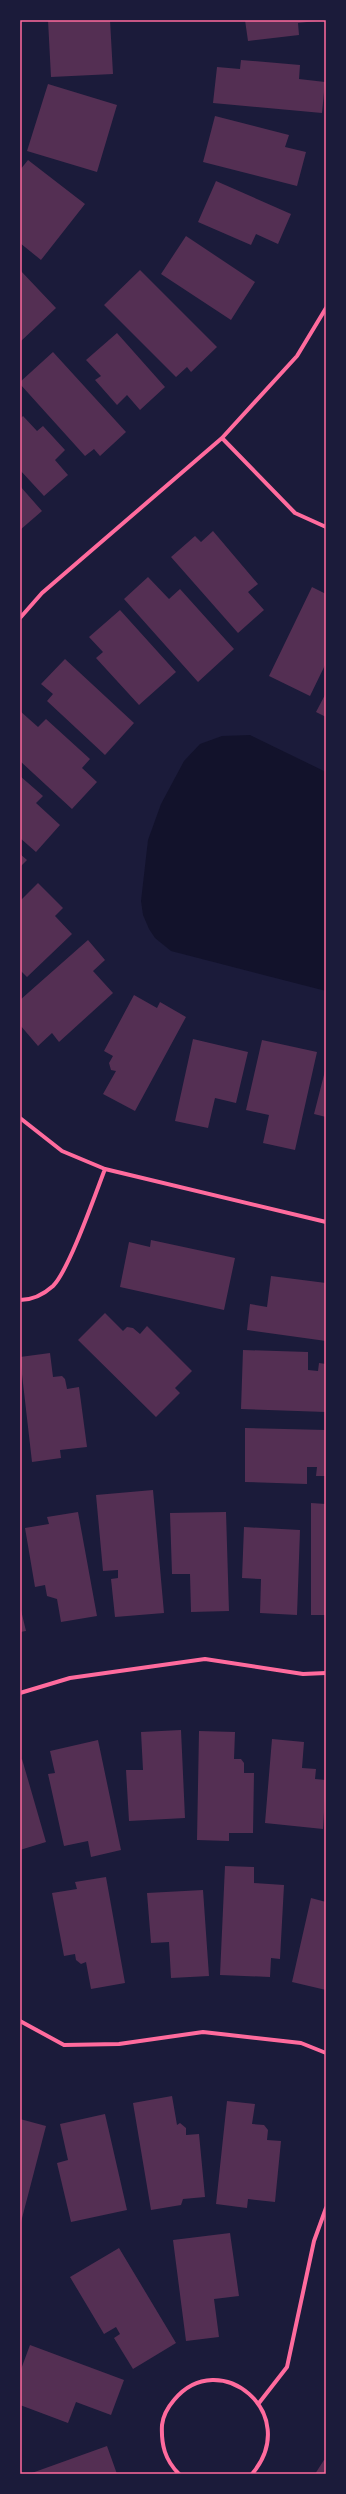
<svg xmlns="http://www.w3.org/2000/svg" width="346" height="2494" font-family="'Open Sans',sans-serif">
	<style>
		.water { fill: #12122b }
		.building { fill: #542f53 }
		.lines { fill: none; stroke-linecap: round; stroke-linejoin: round }
		.minor { stroke: #ff6b9d; stroke-width: 4 }
		.neatline { fill: none; stroke: #ff6b9d; stroke-width: 1.5 }
	</style>
	<rect width="100%" height="100%" fill="#1b1b3a"/>
	<!-- water -->
	<path class="water" d="M250,735L326,772V991L171,951L155,938L149,929L143,915L141,901L148,840L161,804L184,761L200,744L222,736Z"/>
	<!-- building -->
	<path class="building" d="M48,20H110L113,74L51,77Z
		M245,20H316V21L298,23L299,35L248,41Z
		M241,60L300,65L299,79L325,82L322,113L213,103L217,67L240,69Z
		M48,84L117,105L97,172L27,151Z
		M215,116L289,135L285,147L306,152L297,186L203,162Z
		M28,160L85,204L41,260L20,243V170Z
		M216,181L291,214L278,244L256,234L251,245L198,222Z
		M186,236L255,282L231,320L161,274Z
		M20,270L56,308L20,342Z
		M140,270L217,347L191,372L187,367L176,377L104,305Z
		M117,333L165,387L140,410L127,395L117,405L95,380L101,376L86,360Z
		M53,352L126,432L100,456L94,449L85,456L20,384V382Z
		M23,416L37,431L43,426L65,450L55,460L68,475L44,496L20,470V419Z
		M20,486L42,511L20,530Z
		M213,531L258,584L248,592L264,610L238,633L171,557L195,536L201,542Z
		M148,577L169,599L180,589L234,649L198,682L124,599Z
		M312,587L326,594V663L310,696L269,676Z
		M120,610L176,672L139,705L96,658L103,652L89,637Z
		M65,659L134,723L105,755L47,701L53,694L41,684Z
		M326,693V717L316,712Z
		M20,711L38,727L46,719L90,759L82,768L97,782L72,809L20,761Z
		M20,776L43,796L36,803L60,825L36,852L20,838Z
		M20,854L27,860L20,867Z
		M38,883L63,908L55,916L72,934L27,977L20,970V901Z
		M88,940L105,960L93,971L113,993L59,1042L52,1033L38,1046L20,1025V1000Z
		M134,995L157,1008L160,1002L186,1017L135,1111L103,1094L116,1071L111,1070L109,1063L113,1056L104,1051Z
		M193,1039L248,1052L236,1103L215,1098L208,1128L175,1121Z
		M262,1040L317,1052L295,1150L263,1143L269,1115L246,1110Z
		M325,1071H326V1117L314,1114Z
		M151,1240L235,1258L224,1310L120,1287L129,1242L150,1247Z
		M271,1276L326,1283V1341L247,1330L250,1304L267,1307Z
		M105,1313L123,1331L127,1327L133,1328L140,1334L147,1326L192,1371L175,1388L180,1393L156,1417L78,1340Z
		M243,1350L308,1352V1370L318,1371L319,1363L326,1364V1412L241,1409Z
		M50,1353L53,1377L62,1376L65,1379L67,1389L79,1387L87,1447L60,1450L61,1458L32,1462L20,1357Z
		M245,1428L326,1430V1476H316L317,1467H307V1484L245,1482Z
		M153,1490L164,1613L115,1617L111,1579L118,1578V1570L103,1571L96,1495Z
		M311,1503L326,1504V1615H311Z
		M78,1512L97,1616L61,1622L57,1599L47,1596L45,1585L35,1587L25,1528L49,1524L47,1517Z
		M226,1512L229,1611L191,1612L190,1574H172L170,1513Z
		M244,1527L300,1530L297,1615L260,1613L261,1579L242,1578Z
		M20,1606L26,1631L20,1632Z
		M181,1730L185,1818L129,1821L126,1770H143L141,1732Z
		M199,1731L235,1732L234,1759H241L244,1763V1773H254L253,1833H229V1841L197,1840Z
		M272,1739L304,1742L302,1768L316,1769L315,1779L326,1780L323,1829L265,1823Z
		M98,1740L121,1850L91,1857L88,1841L64,1846L48,1774L55,1773L50,1751Z
		M22,1759L46,1842L20,1850V1760Z
		M225,1866L254,1867V1883L284,1885L280,1959L271,1958L270,1977L220,1975Z
		M106,1877L125,1983L91,1989L86,1962L81,1964L76,1960L75,1954L64,1956L52,1893L77,1889L75,1882Z
		M203,1890L209,1976L171,1978L169,1942L151,1943L147,1893Z
		M311,1898L326,1902V1990L292,1982Z
		M172,2096L177,2125L180,2123L186,2128V2135L199,2134L205,2197L183,2199L181,2205L151,2210L133,2103Z
		M227,2101L255,2104L252,2124L264,2125L268,2130L267,2140L281,2141L275,2202L248,2199L247,2208L216,2204Z
		M105,2114L127,2210L71,2222L57,2163L68,2160L60,2124Z
		M20,2119L46,2126L21,2222H20Z
		M230,2233L239,2296L214,2299L219,2337L186,2341L173,2240Z
		M119,2248L176,2343L133,2369L114,2338L120,2334L116,2327L104,2334L70,2277Z
		M30,2345L124,2380L111,2415L76,2402L68,2423L20,2405V2372Z
		M107,2446L117,2474H29Z
		M324,2460L326,2461V2474H315Z"/>
	<g class="lines">
		<!-- minor -->
		<path class="minor" d="M222,438L295,513L326,527
			M20,618L42,593L222,438L297,356L326,308
			M20,1118L62,1151L105,1169L326,1222
			M20,1300C33,1300 43,1295 53,1286C69,1270 95,1195 105,1169
			M20,1693L70,1678L205,1659L303,1674L326,1673
			M20,2021L64,2045L119,2044L203,2032L301,2043L326,2053
			M259,2403L287,2367L314,2241L326,2208
			M179,2474C165,2460 161,2445 162,2425C163,2416 168,2407 174,2400C219,2345 303,2414 252,2474"/>
	</g>
	<!-- border -->
	<rect width="346" height="2494" fill="none" stroke="#1b1b3a" stroke-width="42"/>
	<rect x="21" y="21" width="304" height="2452" class="neatline"/>
</svg>
